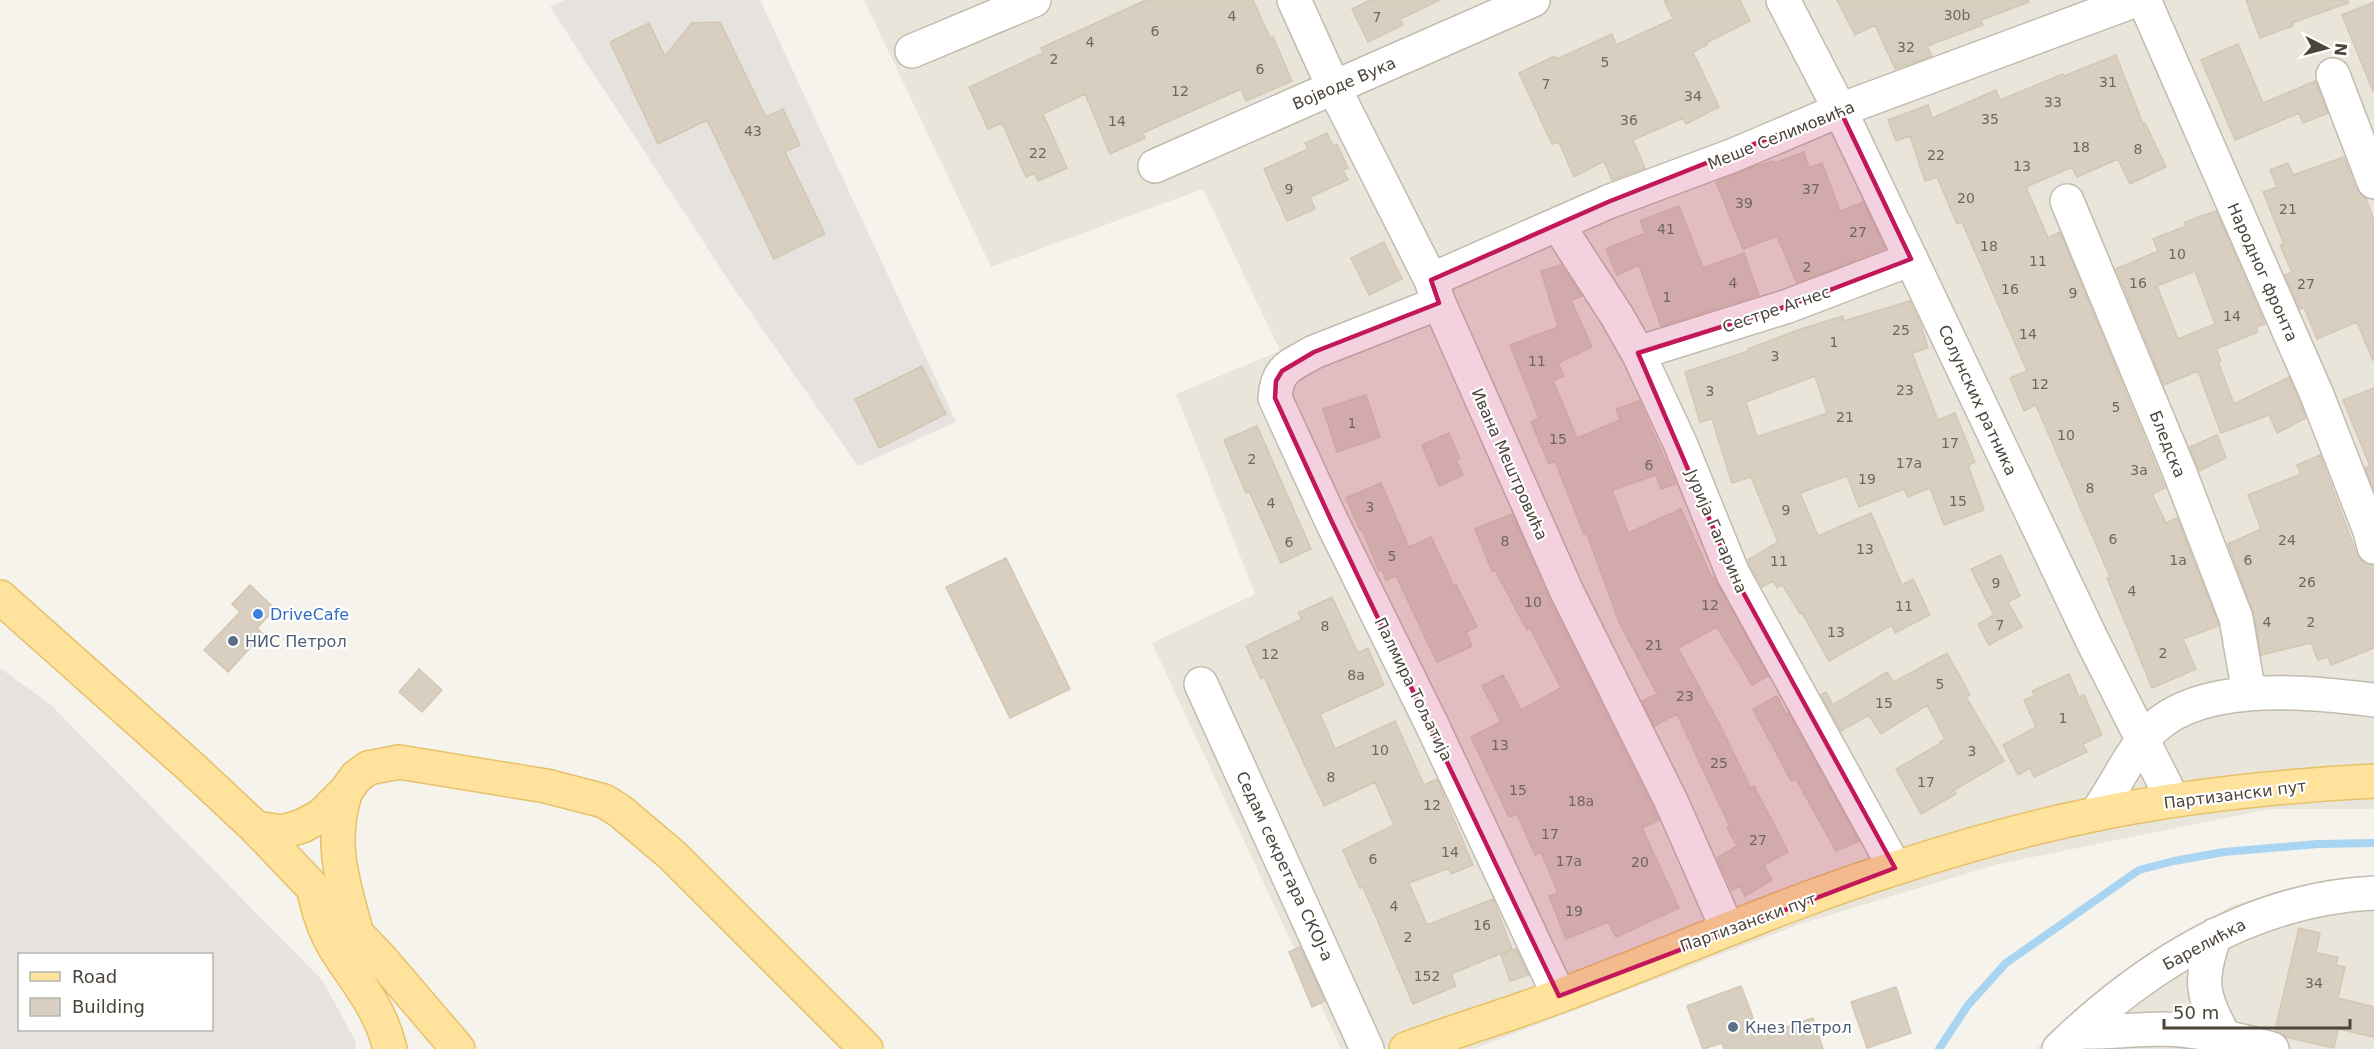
<svg xmlns="http://www.w3.org/2000/svg" width="2374" height="1049" font-family="'DejaVu Sans',sans-serif">
	<style>
		.residential { fill: #eae5da }
		.industrial { fill: #e6e2dd; fill-rule: evenodd }
		.lines { fill: none; stroke-linecap: round; stroke-linejoin: round }
		.stream { stroke: #a9d4f2; stroke-width: 8 }
		.building { fill: #d8cfc1; stroke: #d3c7b4; stroke-width: 1.5; fill-rule: evenodd }
		.minor-casing { stroke: #c2bbae; stroke-width: 36 }
		.major-casing { stroke: #e6c16a; stroke-width: 36 }
		.minor { stroke: #fff; stroke-width: 33 }
		.major { stroke: #ffe39c; stroke-width: 33 }
		.marked { fill: #c2185b; fill-opacity: 0.2; stroke: #c2185b; stroke-width: 4.5; stroke-linejoin: round }
		.shop-dot { fill: #3f7fe0; stroke: #fff; stroke-width: 2 }
		.service-dot { fill: #5c6f8a; stroke: #fff; stroke-width: 2 }
		.labels { text-anchor: middle; stroke-width: 4.5; stroke-linejoin: round; paint-order: stroke }
		.number-label { font-size: 14px; fill: #6e675b }
		.street-label { font-size: 16px; fill: #4b4439; stroke: #fff }
		.shop-label { font-size: 16px; fill: #366cbe; stroke: #fff; text-anchor: start }
		.service-label { font-size: 16px; fill: #4e5e75; stroke: #fff; text-anchor: start }
	</style>
	<rect width="100%" height="100%" fill="#f6f3ec"/>
	<!-- residential -->
	<path class="residential" d="M864,0H2374V809H2270L1998,864L1800,924L1474,1049H1341L1152,643L1255,594L1176,394L1280,351L1203,189L991,267Z
		M2343,877L2374,879V1049H2036L2082,1005L2232,905Z"/>
	<!-- industrial -->
	<path class="industrial" d="M564,0H760L956,422L858,466L731,284L550,7Z
		M0,668L51,705L322,980L355,1040L356,1049H0ZM212,954V1030H20V954Z"/>
	<g class="lines">
		<!-- stream -->
		<path class="stream" d="M1939,1049L1968,1005L2006,963L2139,870L2174,861L2224,852L2318,844L2374,843"/>
	</g>
	<!-- building -->
	<path class="building" d="M1146,0H1253L1270,38L1273,37L1292,81L1246,101L1241,89L1143,133L1145,138L1110,154L1085,94L1043,114L1067,168L1038,181L1034,173L1026,177L1002,123L988,129L969,87L1043,53L1041,48Z
		M1370,0H1440L1400,19L1403,25L1368,42L1352,9Z
		M1664,0H1740L1750,21L1706,43L1707,45L1693,52L1719,107L1686,124L1683,118L1633,140L1645,168L1612,180L1604,161L1574,177L1559,142L1552,144L1519,73L1555,56L1557,59L1612,34L1616,45L1673,19Z
		M1837,0H2028L2029,2L1981,20L1983,25L1927,46L1932,56L1895,69L1875,25L1855,35Z
		M2246,0H2348V3L2292,23L2293,26L2260,38Z
		M2374,2V91H2373L2342,15Z
		M720,22L766,117L783,109L800,145L785,152L825,234L774,259L707,120L658,144L610,42L649,23L665,56L692,23Z
		M2238,44L2263,103L2315,81L2328,113L2303,123L2299,113L2235,140L2201,60Z
		M2116,55L2143,124L2145,123L2166,167L2130,184L2118,159L2077,177L2072,167L2026,187L2048,238L2060,232L2165,488L2152,494L2166,523L2177,518L2218,623V626L2183,639L2196,669L2152,688L2107,578L2110,577L2036,405L2024,411L2010,378L2027,371L1962,222L1957,224L1937,177L1925,181L1910,136L1896,141L1888,120L1928,105L1932,118L1996,90L2000,100L2063,74L2064,76Z
		M1327,133L1333,146L1337,144L1348,168L1343,170L1348,180L1310,197L1315,209L1287,221L1264,169L1308,149L1305,143Z
		M1804,152L1809,168L1822,163L1840,211L1863,202L1885,248L1797,283L1777,236L1743,249L1716,182L1750,168L1774,161L1775,163Z
		M2344,157L2356,189L2366,198L2374,221L2373,361L2357,322L2317,339L2304,307L2300,309L2285,275L2292,272L2280,245L2284,244L2263,192L2277,187L2270,170L2288,163L2293,175Z
		M1679,206L1703,268L1744,253L1759,295L1661,326L1639,265L1617,275L1606,249L1645,233L1640,221Z
		M2216,211L2265,324L2256,327L2258,332L2216,349L2221,361L2218,362L2234,404L2289,377L2306,418L2277,433L2269,415L2221,433L2198,371L2164,385L2116,269L2158,251L2153,239L2186,226L2185,222ZM2195,271L2215,324L2178,339L2157,286Z
		M1384,242L1402,279L1369,295L1351,258Z
		M1561,265L1582,296L1571,300L1592,347L1558,363L1564,376L1553,381L1577,438L1620,420L1616,409L1639,401L1676,484L1661,489L1656,475L1612,490L1628,533L1681,509L1712,578L1714,577L1768,676L1752,685L1717,627L1678,648L1720,725L1750,787L1754,786L1788,852L1764,865L1772,880L1745,896L1740,886L1732,890L1717,858L1737,846L1727,828L1730,827L1677,714L1654,726L1642,701L1657,694L1619,622L1587,534H1584L1555,461L1549,464L1531,422L1539,418L1510,345L1558,327L1541,271Z
		M1910,301L1921,325L1928,348L1912,353L1938,420L1955,413L1975,462L1968,465L1984,510L1944,525L1930,488L1908,497L1904,489L1859,507L1847,476L1800,493L1818,536L1871,513L1902,585L1913,579L1930,615L1895,633L1892,625L1829,661L1802,613L1800,614L1782,584L1777,588L1773,581L1762,587L1750,566L1748,560L1778,542L1751,477L1732,483L1712,419L1700,422L1685,372L1749,351L1748,349L1798,330L1843,316L1844,321ZM1815,376L1827,413L1757,437L1746,402Z
		M922,366L946,414L879,448L855,399Z
		M2374,388V490L2365,468L2370,466L2343,400Z
		M1366,395L1380,437L1337,452L1323,409Z
		M1257,426L1311,549L1281,563L1249,491L1246,493L1224,440Z
		M1449,433L1460,459L1456,460L1463,475L1439,486L1422,445Z
		M2217,435L2226,458L2199,471L2190,447Z
		M2320,455L2356,552L2361,560L2374,565V648L2331,665L2328,657L2318,660L2311,643L2261,655L2253,611L2228,544L2261,529L2248,495L2301,474L2297,465Z
		M1381,483L1409,547L1431,537L1454,586L1456,585L1477,627L1466,632L1472,646L1437,662L1396,576L1386,580L1382,570L1379,571L1362,529L1360,530L1346,498Z
		M1512,514L1550,600L1659,820L1642,828L1679,908L1616,937L1608,922L1566,939L1549,896L1558,893L1541,852L1535,855L1517,814L1509,817L1471,737L1501,722L1482,686L1503,675L1521,710L1561,688L1530,628L1527,630L1495,570L1492,571L1475,529Z
		M2001,555L2020,596L2008,602L2022,627L1989,645L1978,624L1994,615L1971,569Z
		M1006,558L1070,689L1010,718L946,587Z
		M250,585L275,609L257,628L263,634L228,672L204,650L240,612L232,604Z
		M1332,597L1358,653L1368,648L1384,685L1320,714L1335,749L1395,721L1424,785L1437,779L1473,865L1451,874L1449,868L1409,883L1427,925L1493,899L1512,949L1451,974L1456,986L1413,1004L1363,887L1360,888L1343,850L1394,825L1375,782L1324,806L1264,677L1261,679L1246,646L1302,619L1298,613Z
		M1947,653L1970,695L1966,697L2004,761L1954,790L1956,794L1921,814L1896,769L1941,743L1940,742L1945,739L1927,705L1881,734L1869,715L1841,731L1821,695L1826,692L1833,705L1887,672L1894,682Z
		M419,669L442,690L422,712L399,692Z
		M2069,674L2079,697L2084,695L2102,735L2083,744L2087,752L2034,777L2030,768L2018,775L2003,745L2036,727L2024,700L2034,696L2032,691Z
		M1777,696L1786,714L1788,713L1859,841L1836,851L1796,779L1791,781L1753,709Z
		M2299,928L2320,933L2316,953L2338,957L2336,965L2345,967L2338,998L2374,1007V1037L2338,1029L2334,1048L2286,1037L2275,1030Z
		M1300,947L1325,1001L1312,1007L1289,952Z
		M1516,949L1529,975L1510,981L1501,955Z
		M1741,986L1760,1036L1813,1018L1823,1049H1724L1722,1043L1703,1049L1687,1006Z
		M1896,987L1911,1033L1867,1048L1851,1002Z"/>
	<g class="lines">
		<!-- minor casing -->
		<g class="minor-casing">
			<path id="minor" d="M1294,0L1333,86L1431,280L1439,303L1567,592L1671,801L1727,928
				M1783,0L1840,110L2093,642L2173,800
				M2144,0L2317,395L2370,531L2374,547
				M912,51L1034,0
				M2333,75L2374,182
				M1155,166L1533,0
				M2067,201L2178,468L2236,618L2249,694
				M1558,225L1617,316L1638,353L1680,443L1733,574L1895,868
				M1431,280L1608,202L1734,155L1840,110L2136,0
				M1439,303L1314,352C1290,366 1277,368 1275,398L1331,520L1433,727L1559,996
				M1638,353L1788,306L1911,259
				M1201,684L1367,1049
				M2096,814C2113,790 2125,763 2143,740C2189,678 2307,692 2374,700
				M2215,935C2199,981 2201,994 2224,1036
				M2079,1032C2107,1033 2135,1029 2163,1029C2201,1030 2236,1039 2272,1049
				M2059,1049C2146,965 2250,899 2374,893"/>
		</g>
		<!-- major casing -->
		<g class="major-casing">
			<path id="major" d="M0,597L192,768L256,828L381,959L458,1049
				M346,791C329,841 342,879 355,927
				M256,828L283,832L302,826L321,816L346,791L356,777L368,768L399,762L546,786L604,801L620,811L672,855L866,1049
				M315,896C319,913 325,932 335,948C357,983 380,1007 390,1049
				M1406,1049C1457,1030 1509,1015 1559,996C1672,954 1781,904 1896,868C1958,848 2023,829 2087,816C2181,796 2278,786 2374,781"/>
		</g>
		<!-- minor -->
		<use href="#minor" class="minor"/>
		<!-- major -->
		<use href="#major" class="major"/>
	</g>
	<!-- marked area -->
	<path class="marked" d="M1840,110L1911,259L1788,306L1638,353L1733,574L1895,868L1559,996L1331,520L1275,398L1276,381L1282,371L1314,352L1439,303L1431,280L1608,202Z"/>
	<!-- markers -->
	<circle class="shop-dot" cx="258" cy="614" r="6"/>
	<g class="service-dot">
		<circle cx="233" cy="641" r="6"/>
		<circle cx="1733" cy="1027" r="6"/>
	</g>
	<g class="labels">
		<!-- number labels -->
		<g class="number-label">
			<text x="1957" y="20">30b</text>
			<text x="1232" y="21">4</text>
			<text x="1377" y="22">7</text>
			<text x="1155" y="36">6</text>
			<text x="1090" y="47">4</text>
			<text x="1906" y="52">32</text>
			<text x="1054" y="64">2</text>
			<text x="1605" y="67">5</text>
			<text x="1260" y="74">6</text>
			<text x="2108" y="87">31</text>
			<text x="1546" y="89">7</text>
			<text x="1180" y="96">12</text>
			<text x="1693" y="101">34</text>
			<text x="2053" y="107">33</text>
			<text x="1990" y="124">35</text>
			<text x="1629" y="125">36</text>
			<text x="1117" y="126">14</text>
			<text x="753" y="136">43</text>
			<text x="2081" y="152">18</text>
			<text x="2138" y="154">8</text>
			<text x="1038" y="158">22</text>
			<text x="1936" y="160">22</text>
			<text x="2022" y="171">13</text>
			<text x="1289" y="194">9</text>
			<text x="1811" y="194">37</text>
			<text x="1966" y="203">20</text>
			<text x="1744" y="208">39</text>
			<text x="2288" y="214">21</text>
			<text x="1666" y="234">41</text>
			<text x="1858" y="237">27</text>
			<text x="1989" y="251">18</text>
			<text x="2177" y="259">10</text>
			<text x="2038" y="266">11</text>
			<text x="1807" y="272">2</text>
			<text x="1733" y="288">4</text>
			<text x="2138" y="288">16</text>
			<text x="2306" y="289">27</text>
			<text x="2010" y="294">16</text>
			<text x="2073" y="298">9</text>
			<text x="1667" y="302">1</text>
			<text x="2232" y="321">14</text>
			<text x="1901" y="335">25</text>
			<text x="2028" y="339">14</text>
			<text x="1834" y="347">1</text>
			<text x="1775" y="361">3</text>
			<text x="1537" y="366">11</text>
			<text x="2040" y="389">12</text>
			<text x="1905" y="395">23</text>
			<text x="1710" y="396">3</text>
			<text x="2116" y="412">5</text>
			<text x="1845" y="422">21</text>
			<text x="1352" y="428">1</text>
			<text x="2066" y="440">10</text>
			<text x="1558" y="444">15</text>
			<text x="1950" y="448">17</text>
			<text x="1252" y="464">2</text>
			<text x="1909" y="468">17a</text>
			<text x="1649" y="470">6</text>
			<text x="2139" y="475">3a</text>
			<text x="1867" y="484">19</text>
			<text x="2090" y="493">8</text>
			<text x="1958" y="506">15</text>
			<text x="1271" y="508">4</text>
			<text x="1370" y="512">3</text>
			<text x="1786" y="515">9</text>
			<text x="2113" y="544">6</text>
			<text x="2287" y="545">24</text>
			<text x="1505" y="546">8</text>
			<text x="1289" y="547">6</text>
			<text x="1865" y="554">13</text>
			<text x="1392" y="561">5</text>
			<text x="2178" y="565">1a</text>
			<text x="2248" y="565">6</text>
			<text x="1779" y="566">11</text>
			<text x="2307" y="587">26</text>
			<text x="1996" y="588">9</text>
			<text x="2132" y="596">4</text>
			<text x="1533" y="607">10</text>
			<text x="1710" y="610">12</text>
			<text x="1904" y="611">11</text>
			<text x="2267" y="627">4</text>
			<text x="2311" y="627">2</text>
			<text x="2000" y="630">7</text>
			<text x="1325" y="631">8</text>
			<text x="1836" y="637">13</text>
			<text x="1654" y="650">21</text>
			<text x="2163" y="658">2</text>
			<text x="1270" y="659">12</text>
			<text x="1356" y="680">8a</text>
			<text x="1940" y="689">5</text>
			<text x="1685" y="701">23</text>
			<text x="1884" y="708">15</text>
			<text x="2063" y="723">1</text>
			<text x="1500" y="750">13</text>
			<text x="1380" y="755">10</text>
			<text x="1972" y="756">3</text>
			<text x="1719" y="768">25</text>
			<text x="1331" y="782">8</text>
			<text x="1926" y="787">17</text>
			<text x="1518" y="795">15</text>
			<text x="1581" y="806">18a</text>
			<text x="1432" y="810">12</text>
			<text x="1550" y="839">17</text>
			<text x="1758" y="845">27</text>
			<text x="1450" y="857">14</text>
			<text x="1373" y="864">6</text>
			<text x="1569" y="866">17a</text>
			<text x="1640" y="867">20</text>
			<text x="1394" y="911">4</text>
			<text x="1574" y="916">19</text>
			<text x="1482" y="930">16</text>
			<text x="1408" y="942">2</text>
			<text x="1427" y="981">152</text>
			<text x="2314" y="988">34</text>
		</g>
		<!-- street labels -->
		<g class="street-label">
			<text transform="translate(1344 83) rotate(-23)" y="6">Војводе Вука</text>
			<text transform="translate(1781 135) rotate(-22)" y="6">Меше Селимовића</text>
			<text transform="translate(2263 272) rotate(66)" y="6">Народног фронта</text>
			<text transform="translate(1776 309) rotate(-19)" y="6">Сестре Агнес</text>
			<text transform="translate(1978 400) rotate(65)" y="6">Солунских ратника</text>
			<text transform="translate(2168 444) rotate(68)" y="6">Бледска</text>
			<text transform="translate(1510 464) rotate(66)" y="6">Ивана Мештровића</text>
			<text transform="translate(1717 531) rotate(67)" y="6">Јурија Гагарина</text>
			<text transform="translate(1414 689) rotate(64)" y="6">Палмира Тољатија</text>
			<text transform="translate(2235 794) rotate(-7)" y="6">Партизански пут</text>
			<text transform="translate(1285 866) rotate(65)" y="6">Седам секретара СКОЈ-а</text>
			<text transform="translate(1748 922) rotate(-20)" y="6">Партизански пут</text>
			<text transform="translate(2204 944) rotate(-28)" y="6">Барелићка</text>
		</g>
		<!-- shop labels -->
		<g class="shop-label">
			<text x="270" y="620">DriveCafe</text>
		</g>
		<!-- service labels -->
		<g class="service-label">
			<text x="245" y="647">НИС Петрол</text>
			<text x="1745" y="1033">Кнез Петрол</text>
		</g>
	</g>
	<!-- legend -->
	<rect x="18" y="953" width="195" height="78" fill="#ffffff" stroke="#b7b4b0" stroke-width="1.5"/>
	<rect x="30" y="972" width="30" height="9" fill="#ffe39c" stroke="#b7b4b0" stroke-width="1.5"/>
	<text x="72" y="983" font-size="18" fill="#4b4439">Road</text>
	<rect x="30" y="998" width="30" height="18" fill="#d8cfc1" stroke="#b7b4b0" stroke-width="1.5"/>
	<text x="72" y="1013" font-size="18" fill="#4b4439">Building</text>
	<!-- north arrow -->
	<g transform="translate(2326 48) rotate(96)" stroke="#ffffff" stroke-width="4.5" paint-order="stroke">
	<path d="M0-4.5L10 22L0 15L-10 22Z" fill="#4b4439"/>
	<text y="-9" font-size="16" font-weight="bold" text-anchor="middle" fill="#4b4439">N</text>
	</g>
	<!-- scale -->
	<path d="M2164 1019v9h186v-9" fill="none" stroke="#4b4439" stroke-width="3"/>
	<text x="2173" y="1019" font-size="18" fill="#4b4439" stroke="#ffffff" stroke-width="4.5" paint-order="stroke">50 m</text>
</svg>
